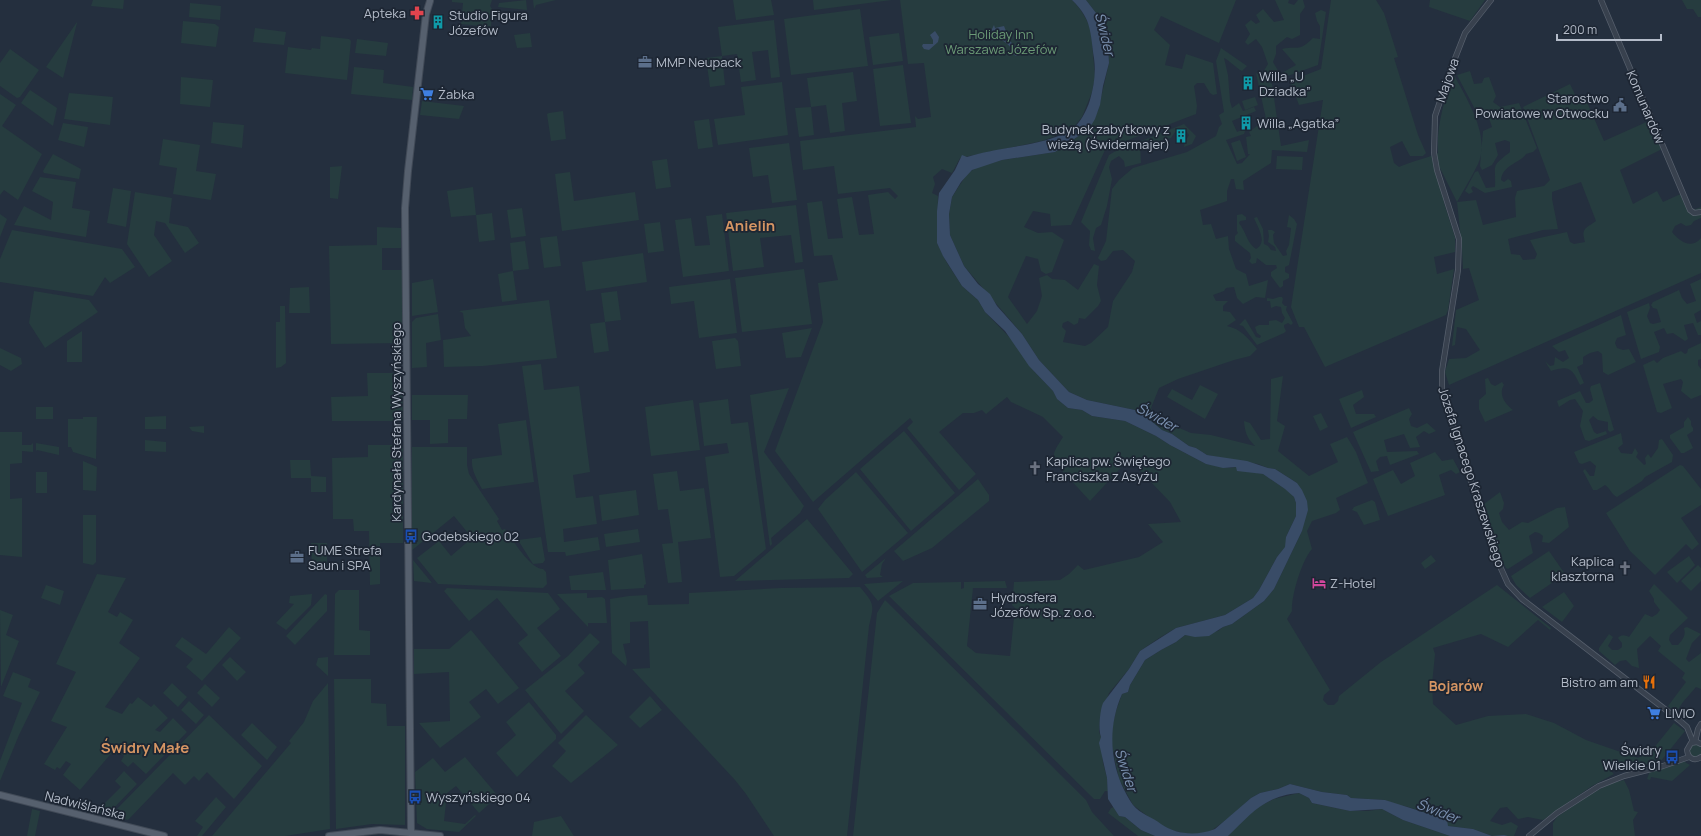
<svg xmlns="http://www.w3.org/2000/svg" width="1701" height="836" font-family="Manrope,sans-serif">
	<style>
		.green { fill: #263c3f; fill-rule: evenodd }
		.water { fill: #394c67 }
		.lines { fill: none; stroke-linecap: round; stroke-linejoin: round }
		.minor-casing { stroke: #565f6c; stroke-width: 6 }
		.major-casing { stroke: #414a57; stroke-width: 8 }
		.minor { stroke: #38414e; stroke-width: 4.5 }
		.major { stroke: #56606e; stroke-width: 6 }
		.labels { text-anchor: middle; stroke-width: 3.5; stroke-linejoin: round; paint-order: stroke }
		.poi-label { font-size: 13px; fill: #b4bcc9; stroke: #1d2633; text-anchor: start }
		.park-label { font-size: 13px; fill: #6b9a76; stroke: #1d2633 }
		.street-label { font-size: 13px; fill: #b4bcc9; stroke: #1d2633 }
		.water-label { font-size: 14px; font-style: italic; fill: #7c92b1; stroke: #1d2633 }
		.neighbourhood-label { font-size: 14px; font-weight: bold; fill: #d59563; stroke: #1d2633 }
		.quarter-label { font-size: 15px; font-weight: bold; fill: #d59563; stroke: #1d2633 }
	</style>
	<rect width="100%" height="100%" fill="#242f3e"/>
	<!-- green -->
	<path class="green" d="M93,0H124L123,9L91,6Z
		M452,0H492L490,6L492,9L491,27L461,24L463,3L452,2Z
		M526,0L527,10L498,7L499,3Z
		M533,0H556L536,5L534,9Z
		M733,0H771L774,15L736,20Z
		M813,0H892L814,10Z
		M900,0H1072C1081,9 1087,19 1091,31L1095,77L1092,92L1082,117L1071,130L1042,141L960,158L952,173L942,169L933,177L935,184L932,193L938,196L937,243L947,263L962,286L978,300L985,312L1014,342L1033,370L1053,391L1057,399L1068,408L1082,410L1092,416L1125,421L1156,436L1170,445L1206,464L1230,468L1236,467L1247,471L1263,474L1290,492L1294,497L1296,503V516L1286,537V547L1277,557L1259,590L1253,598L1225,615L1176,628L1159,638L1140,651L1129,669L1109,693L1100,717L1099,732L1101,737L1103,763L1107,778L1108,791H1105L1100,799H1094L889,596L913,583L961,582V589L964,588V582L1005,581L1007,588H973L967,646L976,653L1010,656L1015,608L1012,605L1014,582L1060,580L1069,574L1078,565L1084,570L1139,557L1163,542L1148,524L1181,522L1170,502L1129,459L1090,501L1055,463C1051,452 1058,446 1063,437L1043,417L1011,402L1007,397L986,414L982,410L974,413H963L939,432L976,474L959,490L907,428L913,422L910,418L813,502L775,451L823,322L818,283L838,280L832,255L814,256L807,203L822,201L828,239L843,238L837,199L852,197L859,235L874,234L868,195L888,192L895,199L898,196L890,188L838,194L834,166L803,170L800,141L916,127L915,116L918,119L931,117L924,63L908,64Z
		M1086,0H1236L1219,43L1161,16L1154,30L1170,45L1165,65L1182,69L1186,54L1213,63L1217,94L1213,95L1210,93L1204,83H1197L1194,86L1197,106L1196,114L1110,147L1105,150L1071,225L1051,226L1050,214L1033,211L1024,227L1038,233L1052,232L1064,240L1052,272L1046,274L1041,271L1038,259L1026,256L1008,297L1027,324L1037,311L1042,296L1039,278L1047,275L1052,279L1065,280L1078,290L1094,264L1099,266L1097,285L1101,301L1098,306L1085,319L1079,318L1078,323L1074,325L1068,321L1063,323L1062,327L1066,331L1063,342L1085,346L1091,343L1108,327L1113,301L1132,272L1135,261L1123,250L1113,251L1106,260L1101,261L1098,258L1106,241L1112,189L1119,180L1133,168L1187,152L1216,136L1219,127L1222,124L1219,115L1224,112L1216,61L1221,48L1247,66L1242,71C1236,68 1229,60 1224,58L1228,75L1230,101L1232,108L1239,103L1243,111L1254,107L1256,111L1232,121L1237,132L1246,128L1244,134L1226,140L1237,164L1242,163L1250,154H1248L1246,137L1251,136L1249,132L1266,119L1256,73L1272,84L1281,146L1309,140L1307,152L1272,150L1271,163L1243,181L1244,190L1236,189L1234,179H1231L1227,191V201L1200,210L1203,225L1211,224L1216,239L1228,236L1229,249L1236,269L1246,274L1249,286L1268,280L1265,298L1256,297L1243,304L1237,298L1234,287L1226,288L1224,291L1213,295L1216,301H1228L1223,306V311L1230,312L1236,320L1227,326C1241,329 1248,338 1257,349L1250,356L1234,360L1178,379L1159,388L1151,408L1154,414L1163,421L1191,433L1211,435L1255,446C1247,438 1245,433 1244,421L1250,423L1261,440L1270,439L1271,379L1283,376L1277,421L1285,426L1278,451L1309,476L1338,462L1330,444L1347,437L1356,452L1368,483L1336,498L1340,510L1336,513L1312,521L1307,531L1312,549C1302,560 1291,596 1292,611L1287,619L1330,690L1324,695L1323,700L1328,705H1334L1338,701L1339,696L1381,662L1497,585L1551,628L1550,630L1538,620L1508,647L1481,634L1433,648L1435,654L1432,684L1433,704L1456,725L1488,716L1526,714L1554,723L1586,740L1638,758L1653,749L1674,723L1685,731L1660,762L1625,768L1621,763L1608,768L1614,774L1592,786L1543,820L1528,817L1518,819L1507,807L1500,808L1490,821L1502,825L1511,822L1518,826L1514,836H1492L1473,829L1447,826L1442,818L1405,806L1397,805L1385,800L1351,798L1347,795L1322,792L1290,784L1278,789L1260,793L1251,798L1230,817L1208,833L1193,835L1170,830L1150,818L1133,805L1119,779L1112,746V728L1116,711L1122,694L1128,692L1130,685L1145,660L1161,650L1176,642L1185,635L1190,636L1218,631L1223,627L1232,624L1264,601L1274,589L1302,531L1297,483L1275,469L1268,468L1258,464L1207,455L1196,448L1189,446L1172,434L1162,430L1144,415L1135,410L1087,400L1069,392L1039,360L1022,334L964,266L950,235L949,214L952,197L967,174L977,167L1002,160L1055,152L1080,135L1098,111L1109,63L1108,45L1103,22Z
		M1275,0H1289L1288,3L1294,5L1298,0H1303L1305,7L1300,14V35L1292,39L1287,37L1276,46V54L1273,62L1280,74L1296,65L1282,49C1298,45 1298,53 1313,38L1320,39V26L1317,21L1315,13L1321,10L1326,12L1318,65L1282,78L1272,80L1262,74L1268,64L1262,47L1256,39L1248,45L1245,42L1250,34L1245,25L1251,20L1256,24L1260,22L1256,15L1263,9L1274,22L1284,20Z
		M1331,0H1376L1384,13L1398,57L1394,58L1418,135L1426,153L1423,156H1410L1402,141L1390,147L1394,163L1399,167C1412,161 1425,159 1438,153C1436,125 1445,100 1453,73C1466,98 1491,135 1478,164C1472,177 1464,189 1457,202L1476,200L1483,225L1516,217L1515,198L1517,191L1544,186L1550,180L1523,107L1570,84L1579,103L1586,100L1604,141L1651,120L1664,148L1620,170L1633,204L1657,191L1663,202L1685,192L1693,210L1701,207V218L1694,221L1691,225L1686,226L1681,223L1675,226L1672,232C1679,241 1691,250 1701,238V273L1449,385L1445,372L1449,359L1466,358L1480,350L1466,329L1457,327L1455,345L1452,346L1456,310L1479,300L1469,268L1463,269L1462,249L1457,202L1440,168L1444,203L1455,237V252L1434,257L1437,274L1454,269L1448,310L1446,315L1325,367L1304,327H1299L1291,307L1323,100L1299,105L1290,81L1321,69ZM1581,182L1596,221C1585,229 1581,228 1585,242L1574,244L1570,242L1567,232L1530,240L1537,254L1535,259L1523,260L1520,255L1511,254L1508,239L1543,230L1558,229L1552,199V192Z
		M1430,0H1485L1470,21L1429,7Z
		M1682,0H1701V17H1698L1693,9H1687Z
		M190,3L221,6L220,20L189,17Z
		M860,9L868,66L791,75L784,19Z
		M774,20L780,77L771,78L768,50L752,52L756,80L741,82L737,54L722,56L725,85L710,87L706,58L722,56L718,27Z
		M183,21L215,24L219,27L216,47L181,43Z
		M77,22V23L63,78L46,67Z
		M255,28L286,32L284,45L253,42Z
		M530,33L532,47L517,48L514,35Z
		M899,33L903,61L873,65L869,37Z
		M321,36L349,39L351,41L347,80L285,73L288,47L311,50L312,48L320,49Z
		M357,39L388,43L386,56L355,53Z
		M10,49L39,70L20,97L17,98L0,86V63Z
		M903,65L911,123L880,126L873,69Z
		M354,67L384,70L383,83L413,87L412,100L351,94Z
		M1470,71L1474,84L1482,83L1484,78L1489,77L1496,96L1493,102L1500,107L1519,103L1537,148L1533,152L1526,154C1522,162 1502,165 1501,180L1504,182L1508,179L1511,181L1512,187L1485,193L1473,186L1471,188L1473,192L1469,194L1465,191L1475,172L1478,171L1486,188L1495,187C1496,163 1490,168 1510,152V142L1505,140L1495,143L1498,155L1492,165L1482,170L1480,166L1483,131L1492,127L1488,115H1478L1457,75Z
		M853,72L857,101L842,103L845,131L830,133L826,105L811,107L814,135L799,137L795,108L811,107L807,78Z
		M181,77L213,80L210,107L180,104Z
		M782,82L788,135L718,145L714,119L745,115L741,87Z
		M30,90L57,108L53,126L21,103Z
		M69,93L113,97L110,125L64,119Z
		M0,94L16,105L2,126L42,154L18,200L4,190L0,195Z
		M1255,97L1258,105L1245,110L1242,101Z
		M422,101L464,106L459,119L420,115Z
		M563,111L566,139L551,141L547,114L549,113Z
		M709,119L713,147L698,149L694,121Z
		M213,122L244,125L242,148L211,143Z
		M63,123L88,127L84,147L58,140Z
		M1184,124L1196,136L1192,144L1184,147L1185,142L1189,135L1186,131L1181,130L1175,132L1171,138L1162,140L1159,147L1151,139L1140,144L1141,163L1125,167L1124,161L1119,156L1111,161L1109,167L1112,179L1107,206L1101,225L1096,228L1093,238L1095,251L1091,250L1089,245L1090,231L1081,222L1109,155L1114,152Z
		M163,139L200,145L196,171L216,174L211,200L173,194L177,168L159,165Z
		M1240,140L1246,157L1237,161L1231,143Z
		M789,143L797,200L772,203L768,175L753,177L749,148Z
		M53,154L81,169L79,179L44,173L43,171Z
		M1277,156L1303,157L1302,170L1276,169Z
		M667,159L671,187L656,189L652,161Z
		M342,166L338,199L330,198V167Z
		M570,172L574,201L635,192L639,220L562,231L555,174Z
		M40,177L76,182L72,208L90,211L86,237L14,225L24,206L51,220L53,202L32,191Z
		M473,187L476,215L492,213L495,240L479,242L476,215L451,217L447,191Z
		M113,188L131,191L126,227L107,223Z
		M135,192L172,198L169,223L188,227L199,243L185,253L165,223L156,221L154,235L172,261L149,277L127,244Z
		M796,205L803,262L795,263L791,235L760,238L764,267L733,271L726,213Z
		M522,208L526,236L511,238L507,210Z
		M0,214L7,219L0,237Z
		M722,214L729,271L683,277L675,220L691,218L695,246L710,245L706,216Z
		M1242,214L1246,217V220L1240,221L1239,223C1246,232 1247,243 1256,249C1268,242 1258,228 1254,218L1257,217L1263,229L1264,244L1268,246L1271,250L1276,251L1275,247L1268,242L1269,236L1268,230H1272L1275,232L1273,235L1274,243L1283,256L1287,255L1286,251L1289,245L1291,228L1287,227L1289,215L1294,219L1297,224L1289,265L1285,267V272L1289,274V278L1283,281V286L1280,288L1271,276V272L1277,268L1276,265H1266L1257,258L1256,263L1252,264L1249,261L1251,258L1250,253L1235,241V236L1238,233L1237,231V215Z
		M660,222L664,251L648,253L644,224Z
		M377,227L401,228V248H382V270H402V343L331,344L329,246L377,245Z
		M12,230L122,249L135,267L110,283L105,277L93,296L0,282V259Z
		M557,236L561,266L544,268L540,238Z
		M525,241L529,269L513,271L517,300L502,302L498,274L513,271L510,243Z
		M643,253L647,282L586,291L582,262Z
		M804,269L812,324L742,332L735,278Z
		M433,279L438,312L412,316V283Z
		M730,279L737,333L699,338L694,301L671,304L669,287Z
		M1701,279V310L1694,314L1697,323L1701,321V335H1698L1693,323L1684,325L1688,339L1685,341L1673,333L1667,334L1664,328L1654,332L1660,347L1659,352L1641,359L1627,312L1649,303L1650,308L1647,316L1650,323L1653,324L1661,322L1657,309L1653,308L1651,305L1653,302L1679,290L1682,298L1687,304L1696,301L1690,284Z
		M309,287L310,313H289L290,288Z
		M34,291L89,300L98,312L45,348L29,323Z
		M617,291L621,320L605,322L609,351L594,353L590,324L605,322L601,293Z
		M1279,297H1282L1283,299L1282,303L1285,306H1287L1286,310L1293,323L1291,325L1288,323L1284,325V327L1286,331L1284,333L1257,345L1243,326L1239,325L1245,319L1246,320L1256,337L1260,338L1261,336L1257,333L1255,327L1259,325H1269V321L1276,320L1282,323L1285,318L1282,313L1281,307L1276,306L1271,308L1270,301H1267V298L1273,299Z
		M549,300L557,358L483,366L444,367L443,340L471,336L465,328L463,313L459,311Z
		M280,306H285L286,363L281,367L276,368V322H280Z
		M438,314L441,340L426,343L427,367L412,368V322L416,318Z
		M1621,315L1626,335L1617,338L1615,343L1617,348L1623,350L1629,349L1636,362L1608,375L1603,372L1602,354L1598,351L1590,353L1583,357V364L1577,367L1584,383L1580,385C1572,368 1569,365 1551,371L1545,361L1550,366L1554,365L1555,357L1563,362L1569,358L1565,350L1559,352L1552,346Z
		M812,328L801,357L786,358L782,333Z
		M82,331V362H67V341Z
		M735,338L738,341L741,366L716,369L712,341Z
		M1701,343V359L1698,360V365L1701,369V395L1691,399L1681,391L1683,382L1681,379L1663,384L1672,408L1661,413L1657,412L1643,365L1654,360L1657,363L1663,358L1681,351L1685,354L1687,353L1688,349Z
		M0,348L21,358L22,364L11,371L0,365Z
		M541,364L544,390L579,386L590,472L573,475L576,498L593,496L597,524L563,529L564,542L598,537L600,550L566,556L565,552H548L522,366Z
		M367,373H400L402,375L403,421H332L331,397L368,396Z
		M1488,378L1491,384L1495,386L1502,382L1504,385C1498,394 1505,404 1513,410L1485,422L1479,409V400L1486,394L1485,379Z
		M1600,383L1614,430L1610,432L1608,430V422L1598,420L1593,416L1589,420L1594,432L1597,434L1606,431L1607,434L1589,441L1585,440L1580,426L1583,411L1575,399L1570,400L1559,407L1557,401L1580,391L1586,403H1589L1593,400L1590,389L1591,386Z
		M1200,385L1218,394L1205,419L1167,397L1172,389L1192,400Z
		M789,388L764,452L804,506L800,513L771,538L772,544L770,546L750,395Z
		M1362,390L1364,397L1353,405L1356,414H1374L1376,417L1351,428L1339,399Z
		M412,395H468L467,419H448V443L430,444V420H412Z
		M728,399L731,424L748,422L766,549L734,576L720,577L705,457L729,453L727,443L704,446L699,403Z
		M693,400L700,450L651,456L645,407Z
		M36,407H53V419H36Z
		M1409,408L1412,414L1409,419L1411,426L1417,428L1427,423L1436,431L1429,434L1424,431L1416,437L1420,447L1410,448L1404,434L1384,440L1387,452L1417,451L1419,454L1390,465L1387,456L1380,457L1376,461L1379,471L1371,472L1353,432Z
		M1321,413L1328,427L1320,431L1313,416Z
		M166,416V429H145V417Z
		M83,417H97L96,459L73,452L71,447H68V419H83Z
		M1688,417L1691,421V425L1693,428V431L1687,435L1693,448L1684,453H1681L1670,438V435L1684,427V422Z
		M526,420L534,482L482,489C477,479 471,470 472,459L502,455L498,424Z
		M204,426V433L192,431L189,427Z
		M904,431L955,493L911,531L860,469Z
		M0,432H22V445H31L33,443V452L22,451V463L10,464V499L22,498V557L0,555Z
		M1621,433L1623,444L1618,448L1621,453L1632,454L1635,448L1638,453L1636,457L1644,465L1646,464L1645,458L1648,454L1651,458L1658,448L1659,440L1662,439L1673,455L1672,462L1645,477L1642,481L1617,497C1611,494 1610,488 1605,485L1597,490H1593L1583,471L1585,469L1590,476H1594L1596,466L1590,461L1582,464L1579,463L1574,452Z
		M145,440L166,442V452L145,451Z
		M36,443L59,447V455L37,450L36,451Z
		M368,445H403V543H380V584L370,585L369,531H354L353,519H333L332,458L368,457Z
		M412,447H467V465L469,474L499,519L497,521L502,530L505,529C513,540 530,569 543,569L546,572L547,584L543,588L438,584L417,558L439,541L451,556L472,538L454,516L411,551Z
		M1435,452L1442,461L1453,459L1460,472L1456,474L1451,470L1439,475L1445,495L1388,516L1373,479L1393,470L1401,484L1415,476L1410,463Z
		M290,460H310L311,476L326,477V492H311V478H291Z
		M83,461L97,467L96,491L83,490Z
		M1680,465L1683,466L1701,489V505L1681,518L1699,544L1692,550L1686,544L1655,575L1630,551L1606,513Z
		M677,471L680,491L704,488L711,538L678,542L682,582L668,583L662,544L673,543L668,509L658,510L653,474Z
		M36,472H47V493H36Z
		M856,472L908,533L862,572L818,509L825,500Z
		M978,479L989,495V501L932,548L903,561L894,551Z
		M636,490L639,515L602,521L599,495Z
		M1500,492L1504,503L1503,509L1499,513L1502,522L1509,530L1522,522L1528,523L1557,508L1565,507L1569,527L1549,543L1542,542L1543,536L1539,533L1535,532L1529,536L1533,553L1508,569L1506,568L1495,546L1484,504Z
		M1372,500L1375,502L1380,520L1364,525L1357,512L1352,510L1354,507Z
		M83,515H96V562L93,565L83,563Z
		M807,519L853,574L849,578L735,581Z
		M638,529L640,542L606,547L604,534Z
		M541,537L545,560L543,563L533,564L518,540Z
		M311,543H327V571H312Z
		M1549,551L1565,574L1530,598L1516,585L1511,576Z
		M642,554L646,584L644,585V588L611,590L608,560Z
		M1431,555L1436,561L1425,569L1421,563Z
		M1689,556L1695,565L1677,583L1667,572Z
		M886,558L882,564L880,575L883,577L867,578L865,575Z
		M413,560L432,583L414,581Z
		M1698,565L1701,568V581L1691,591L1681,581Z
		M603,572L606,590H571L569,576Z
		M97,574L126,578L108,612L117,617L120,612L133,620L119,643L140,658L105,707L122,714L130,703L132,704L138,697L151,707L154,704L168,718L155,730L160,732L173,718L187,732L146,774L133,762L128,767L121,761L124,756L115,749L80,790L63,775L71,764L66,761L60,769L57,767L55,770L44,764L67,727L51,721L76,672L56,664Z
		M903,581L878,601L864,584Z
		M1654,584L1688,618L1670,635L1669,640L1672,645H1678C1683,639 1686,636 1684,628L1687,627L1701,634L1692,643L1686,659L1689,662L1701,653V689L1696,687L1683,702L1677,711L1675,712L1668,706L1686,682L1682,678L1685,673L1658,651L1661,646L1650,636L1637,649L1639,668L1632,666L1626,660L1620,661L1615,665L1599,651V648L1609,634L1613,637L1608,646L1612,650H1618L1622,647V643L1618,638C1621,634 1625,635 1629,637L1645,614L1652,617L1657,614L1660,610L1654,602V599L1649,591Z
		M46,585L64,591L60,605L41,598Z
		M860,587C875,605 874,604 869,626L847,836H774L746,794L735,780L632,669L650,668L648,621L630,622V643L623,644L627,661L626,666L612,653L610,599L629,596L647,595L648,605L689,604V593L781,588Z
		M447,588L548,593L560,609L537,628L561,656L542,672L518,643L528,635L497,598L469,621L444,591Z
		M339,590H359V630L370,631V655H334L335,594Z
		M1564,592L1574,606L1562,622L1542,607Z
		M587,593V598L602,597L605,599L607,623H588V627L557,594Z
		M312,594L311,605L286,630L276,623L294,604L289,603L290,596Z
		M325,594L327,595V611L295,645L286,636Z
		M885,600L1086,800L1092,812L1114,836H853L877,613Z
		M0,610L13,615L6,635L19,641L1,687Z
		M229,627L241,638L202,681L186,667L193,659L175,646L182,637L206,654Z
		M471,630L519,688L498,704L486,689L469,702L481,717L440,748L419,723L450,721L449,672L414,674V649H449Z
		M590,633L600,642L578,665L585,673L565,691L584,711L561,734L525,690L568,656Z
		M230,657L246,672L237,681L222,665Z
		M328,657V676L316,665L318,658Z
		M13,672L31,679L28,687L40,692L19,735L0,781V761L22,703L3,696Z
		M334,679H371V703L386,704L387,726H405V825L372,824L336,829Z
		M172,683L187,697L178,707L163,693Z
		M328,683L330,829L285,836H212L291,743L289,741L304,722L313,701Z
		M205,684L220,698L212,707L197,693Z
		M650,696L662,710L640,728L629,717Z
		M189,701L204,715L196,724L181,710Z
		M529,702L556,735V739L517,777L496,753L516,735L506,722Z
		M209,715L262,766L234,799L207,772L199,781L194,776L185,785L173,773L128,820L111,815Z
		M586,715L618,745L571,783L552,766L566,751L558,743Z
		M252,723L277,747L267,760L241,735Z
		M1688 751a7 7 0 1 1 14 0a7 7 0 1 1-14 0Z
		M465,757L498,796L479,813L456,786L447,793L444,821L465,824L475,815L476,816L459,832L427,829L417,823L415,772L433,758L445,772Z
		M1683,761L1690,765L1672,781L1651,777L1650,780L1647,779L1650,771L1666,768Z
		M124,771L137,784L107,815L96,812L121,787L115,781Z
		M1624,780L1629,790L1634,811L1638,812L1633,820L1635,836H1553V823L1557,817C1575,805 1602,784 1624,780Z
		M1299,793L1309,798L1312,803L1350,811H1368L1382,809L1403,820L1450,836H1228L1243,819L1258,807L1274,799Z
		M216,797L226,807L202,836H197L203,827L195,821Z
		M1114,807L1119,816L1125,817L1141,830L1155,836H1138L1108,813L1111,808Z
		M32,809L40,811L35,836H27Z
		M561,816L574,836H532L534,822Z"/>
	<!-- water -->
	<path class="water" d="M1072,0H1086L1103,22L1108,45L1109,63L1103,86L1100,105L1095,119L1092,124L1080,135L1055,152L1002,160L972,170L961,182L952,197L949,214L950,235L964,266L978,284L990,294L997,306L1022,334L1039,360L1069,392L1087,400L1135,410L1144,415L1162,430L1172,434L1189,446L1196,448L1207,455L1247,461L1268,468L1275,469L1297,483L1302,490L1307,501L1308,510L1302,531L1274,589L1264,601L1232,624L1223,627L1209,636L1195,637L1185,635L1176,642L1161,650L1145,660L1130,685L1128,692L1122,694C1106,730 1110,772 1133,805C1140,814 1152,817 1161,824C1177,835 1197,836 1215,829L1251,798L1260,793L1278,789L1290,784L1322,792L1347,795L1351,798L1385,800L1442,818L1447,820L1448,826L1473,829L1492,836L1504,835L1508,836H1450L1403,820L1382,809L1350,811L1312,803L1309,798L1299,793C1264,796 1251,814 1228,836H1155L1141,830L1125,817L1119,816L1108,799L1107,778L1099,743L1101,737C1098,730 1100,710 1103,703L1129,669L1140,651L1176,628L1225,615L1253,598L1259,590L1277,557L1285,547L1286,537L1296,516V503L1294,497L1285,489L1263,474L1237,471L1236,467L1223,468L1206,464L1170,445L1156,436L1125,421L1092,416L1082,410L1068,408L1057,399L1053,391L1029,366L1005,331L985,312L978,300L962,286L943,256L937,243V211L939,193L955,170L962,155L967,157L974,155C1002,147 1047,145 1071,130C1080,124 1087,110 1090,100C1094,86 1096,72 1094,58C1090,32 1092,19 1072,0Z
		M994,25L995,28L1004,26L1010,41L1020,52L1018,55L1016,56C1011,53 1013,52 1011,48C1009,44 995,35 991,34V31Z
		M935,31L939,37L938,42L929,50L924,49L922,46L923,44H933V40L930,35Z"/>
	<g class="lines">
		<!-- minor casing -->
		<g class="minor-casing">
			<path id="minor" d="M1491,0L1465,33L1452,66L1435,116L1434,153L1437,170L1459,239L1458,270L1442,371V391L1494,553L1508,584L1522,599L1679,720L1687,727L1693,742
				M1601,0L1690,210L1694,213L1701,212
				M1695,742L1698,729L1701,724
				M1701,744L1697,742L1691,743L1687,750C1688,758 1694,762 1701,757
				M1529,836L1557,813L1599,786L1624,776L1663,766L1689,757"/>
		</g>
		<!-- major casing -->
		<g class="major-casing">
			<path id="major" d="M0,795L164,836
				M411,832L405,208L408,171L426,14L430,1
				M329,836L380,830L440,836"/>
		</g>
		<!-- minor -->
		<use href="#minor" class="minor"/>
		<!-- major -->
		<use href="#major" class="major"/>
	</g>
	<!-- icons -->
	<defs>
		<g id="pharmacy-bare" transform="scale(1.08)"><path d="M-2-6h4v4h4v4h-4v4h-4v-4h-4v-4h4Z" fill="#e0444e" stroke="#1d2633" stroke-width="2.5" paint-order="stroke"/></g>
		<g id="building-bare" transform="scale(1.08)"><path d="M-4-6H4V6H1V3H-1V6H-4ZM-2.5-4.3h1.7v1.8h-1.7ZM.8-4.3h1.7v1.8H.8ZM-2.5-1h1.7V.8h-1.7ZM.8-1h1.7V.8H.8Z" fill="#0f9aa8" stroke="#1d2633" stroke-width="2.5" paint-order="stroke"/></g>
		<g id="office-bare" transform="scale(1.08)"><path d="M-6-3h4V-5.5h4V-3h4V5H-6ZM-1-4.5V-3h2v-1.5ZM-6 0V1H6V0Z" fill="#5c6f8a" stroke="#1d2633" stroke-width="2.5" paint-order="stroke"/></g>
		<g id="supermarket-bare" transform="scale(1.08)"><path d="M-6-5.5h2.5l.6 2H6L4.5 2H-2.5L-4.4-4H-6ZM-1.5 3.2a1.3 1.3 0 1 0 .1 0ZM3 3.2a1.3 1.3 0 1 0 .1 0Z" fill="#3f7fe0" stroke="#1d2633" stroke-width="2.5" paint-order="stroke"/></g>
		<g id="civic-bare" transform="scale(1.08)"><path d="M-.6-6.5H3V-4.5H.6V-3L4-1V1h2V6H-6V1h2V-1L-.6-3ZM-1.2 2.5V6h2.4V2.5Z" fill="#5c6f8a" stroke="#1d2633" stroke-width="2.5" paint-order="stroke"/></g>
		<g id="church-bare" transform="scale(1.08)"><path d="M-1.2-6h2.4v3.5h3.3v2.4h-3.3V6h-2.4V-.1h-3.3v-2.4h3.3Z" fill="#6b7280" stroke="#1d2633" stroke-width="2.5" paint-order="stroke"/></g>
		<g id="bus-bare" transform="scale(1.08)"><path d="M-5-6H5V4H4V6H2V4H-2V6H-4V4H-5ZM-3.5-4V0h7V-4ZM-3.5 1.2v1.5H-2V1.2ZM2 1.2v1.5H3.5V1.2Z" fill="#1a4fb4" stroke="#1d2633" stroke-width="2.5" paint-order="stroke"/></g>
		<g id="hotel-bare" transform="scale(1.08)"><path d="M-6-4.5h1.5V1H6V5H4.5V3h-9V5H-6ZM-4 0a1.8 1.8 0 1 1 3.6 0ZM.5 0V-2.5h3Q6-2.5 6 0Z" fill="#d1479c" stroke="#1d2633" stroke-width="2.5" paint-order="stroke"/></g>
		<g id="restaurant-bare" transform="scale(1.08)"><path d="M-5-6h1v4h1v-4h1v4h1v-4h1v5L-1.5 .5V6h-2V.5L-5-1ZM5-6V6H3V1.5H1.5Q1.5-4 5-6Z" fill="#e8710a" stroke="#1d2633" stroke-width="2.5" paint-order="stroke"/></g>
	</defs>
	<g fill-rule="evenodd">
		<use href="#pharmacy-bare" x="417" y="13"/>
		<use href="#building-bare" x="438" y="22"/>
		<use href="#office-bare" x="645" y="62"/>
		<use href="#building-bare" x="1248" y="83"/>
		<use href="#supermarket-bare" x="427" y="94"/>
		<use href="#civic-bare" x="1620" y="105"/>
		<use href="#building-bare" x="1246" y="123"/>
		<use href="#building-bare" x="1181" y="136"/>
		<use href="#church-bare" x="1035" y="468"/>
		<use href="#bus-bare" x="411" y="536"/>
		<use href="#office-bare" x="297" y="557"/>
		<use href="#church-bare" x="1625" y="568"/>
		<use href="#hotel-bare" x="1319" y="583"/>
		<use href="#office-bare" x="980" y="604"/>
		<use href="#restaurant-bare" x="1649" y="682"/>
		<use href="#supermarket-bare" x="1654" y="713"/>
		<use href="#bus-bare" x="1672" y="757"/>
		<use href="#bus-bare" x="415" y="797"/>
	</g>
	<g class="labels">
		<!-- poi labels -->
		<g class="poi-label">
			<text x="406" y="18" text-anchor="end">Apteka</text>
			<text x="449" y="20">Studio Figura<tspan x="449" dy="15">Józefów</tspan></text>
			<text x="656" y="67">MMP Neupack</text>
			<text x="1259" y="81">Willa „U<tspan x="1259" dy="15">Dziadka”</tspan></text>
			<text x="438" y="99">Żabka</text>
			<text x="1609" y="103" text-anchor="end">Starostwo<tspan x="1609" dy="15">Powiatowe w Otwocku</tspan></text>
			<text x="1257" y="128">Willa „Agatka”</text>
			<text x="1170" y="134" text-anchor="end">Budynek zabytkowy z<tspan x="1170" dy="15">wieżą (Świdermajer)</tspan></text>
			<text x="1046" y="466">Kaplica pw. Świętego<tspan x="1046" dy="15">Franciszka z Asyżu</tspan></text>
			<text x="422" y="541">Godebskiego 02</text>
			<text x="308" y="555">FUME Strefa<tspan x="308" dy="15">Saun i SPA</tspan></text>
			<text x="1614" y="566" text-anchor="end">Kaplica<tspan x="1614" dy="15">klasztorna</tspan></text>
			<text x="1330" y="588">Z-Hotel</text>
			<text x="991" y="602">Hydrosfera<tspan x="991" dy="15">Józefów Sp. z o.o.</tspan></text>
			<text x="1638" y="687" text-anchor="end">Bistro am am</text>
			<text x="1665" y="718">LIVIO</text>
			<text x="1661" y="755" text-anchor="end">Świdry<tspan x="1661" dy="15">Wielkie 01</tspan></text>
			<text x="426" y="802">Wyszyńskiego 04</text>
		</g>
		<!-- park labels -->
		<g class="park-label">
			<text x="1001" y="39">Holiday Inn<tspan x="1001" dy="15">Warszawa Józefów</tspan></text>
		</g>
		<!-- street labels -->
		<g class="street-label">
			<text transform="translate(1447 80) rotate(-71)" y="5">Majowa</text>
			<text transform="translate(1646 107) rotate(67)" y="5">Komunardów</text>
			<text transform="translate(396 422) rotate(-90)" y="5">Kardynała Stefana Wyszyńskiego</text>
			<text transform="translate(1472 477) rotate(72)" y="5">Józefa Ignacego Kraszewskiego</text>
			<text transform="translate(85 805) rotate(14)" y="5">Nadwiślańska</text>
		</g>
		<!-- water labels -->
		<g class="water-label">
			<text transform="translate(1105 34) rotate(76)" y="5">Świder</text>
			<text transform="translate(1157 417) rotate(29)" y="5">Świder</text>
			<text transform="translate(1126 770) rotate(72)" y="5">Świder</text>
			<text transform="translate(1438 811) rotate(21)" y="5">Świder</text>
		</g>
		<!-- neighbourhood labels -->
		<g class="neighbourhood-label">
			<text x="1456" y="691">Bojarów</text>
		</g>
		<!-- quarter labels -->
		<g class="quarter-label">
			<text x="750" y="231">Anielin</text>
			<text x="145" y="753">Świdry Małe</text>
		</g>
	</g>
	<!-- scale -->
	<path d="M1557 34v6h104v-6" fill="none" stroke="#b4bcc9" stroke-width="2"/>
	<text x="1563" y="34" font-size="12" fill="#b4bcc9" stroke="#1d2633" stroke-width="3" paint-order="stroke">200 m</text>
</svg>
